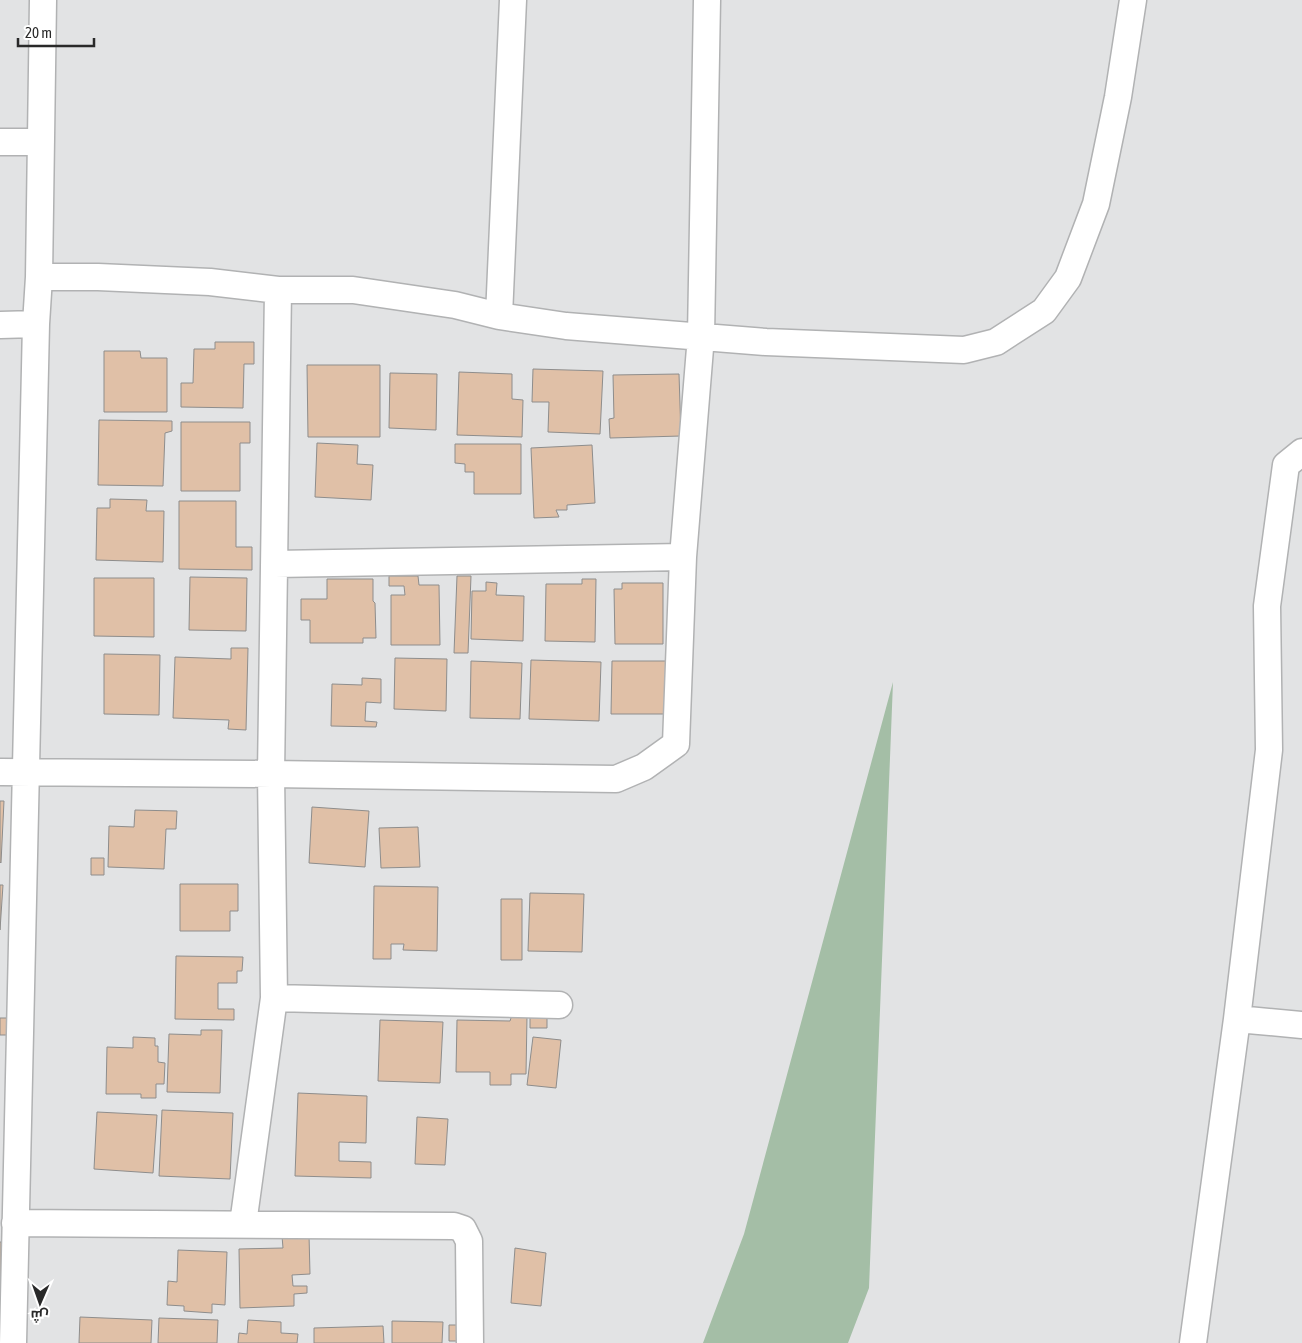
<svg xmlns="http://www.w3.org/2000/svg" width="1302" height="1343" font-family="'Asap Condensed',Cairo,sans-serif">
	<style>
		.green { fill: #a4bea6 }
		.building { fill: #e0c0a7; stroke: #8e8d8c }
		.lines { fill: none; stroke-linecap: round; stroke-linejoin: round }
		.minor-casing { stroke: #b1b2b3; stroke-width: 29 }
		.minor { stroke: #fff; stroke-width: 26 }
	</style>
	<rect width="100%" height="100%" fill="#e2e3e4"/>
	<!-- green -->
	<path class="green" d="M893,682L869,1288L848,1343H703L744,1234Z"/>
	<!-- building -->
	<path class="building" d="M215,342H254V364H244L243,408L181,407V383H193L194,349H215Z
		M104,351H140L141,358H167V412H104Z
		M307,365H380V437H308Z
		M533,369L603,371L600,434L548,432L549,402H532Z
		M459,372L512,374V399L523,400L522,437L457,435Z
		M390,373L437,374L436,430L389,428Z
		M679,374L681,436L610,438L609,419L614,418L613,375Z
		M99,420L172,421V431L165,433L163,486L98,485Z
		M181,422H250V443H240V491H181Z
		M317,443L358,445L357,464L373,465L371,500L315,497Z
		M455,444H521V494H474V472H465V464L455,463Z
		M592,445L595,503L567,505V510H556L559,517L534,518L531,448Z
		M110,499L147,500L146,511H164L163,562L96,560L97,508H110Z
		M179,501H236V547H252V570L179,569Z
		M389,576H418L419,585H439L440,645H391V595H405L404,586H389Z
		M457,576H471L468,653H454Z
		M190,577L247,578L246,631L189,630Z
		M94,578H154V637L94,636Z
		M327,579H373V601L375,603L376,638H363V643H310V620H301V599H327Z
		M582,579H596L595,642L545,641L546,584H582Z
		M486,582L497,583L496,595L524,596L523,641L471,639L472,591H486Z
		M622,583H663V644H615L614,589H622Z
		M231,648H248L246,730L228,729L229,720L173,718L175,657L231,659Z
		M104,654L160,655L159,715L104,714Z
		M395,658L447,659L446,711L394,709Z
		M531,660L601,662L599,721L529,719Z
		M471,661L522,663L520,719L470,718Z
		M612,661H670L669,714H611Z
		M362,678L381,679V703L366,702L365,721L377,722L376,727L331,726L332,684L362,685Z
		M0,801H4L1,863L0,862Z
		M312,807L369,811L365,867L309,863Z
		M135,810L177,811L176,829H166L164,869L108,867L109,826L134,827Z
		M418,827L420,867L381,868L379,828Z
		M91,858H104V875H91Z
		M180,884H238V911H230V931H180Z
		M0,885H3L0,930Z
		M374,886L438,887L437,951L403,950L404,944H391V959H373Z
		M530,893L584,894L582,952L528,951Z
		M501,899H522V960H501Z
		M176,956L243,957L242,971H237V983H218V1009H234V1020L175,1019Z
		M512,1015L527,1016L526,1074H511V1085H490V1072H456L457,1020L510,1021Z
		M530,1016H547V1028H530Z
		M0,1018H9V1035H0Z
		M380,1020L443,1022L440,1083L378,1081Z
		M201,1030H222L220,1093L167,1092L169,1034L201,1035Z
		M133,1037L155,1038V1046H158V1062L165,1063L164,1084H156V1098H141V1094H106L107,1047L133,1048Z
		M533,1037L561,1040L556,1088L527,1085Z
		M298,1093L367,1096L366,1143L339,1142V1161L371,1162V1178L295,1176Z
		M162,1110L233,1113L230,1179L159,1176Z
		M97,1112L157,1115L153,1173L94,1169Z
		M417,1117L448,1119L445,1165L415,1164Z
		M309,1235L310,1274L292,1275L293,1286H307V1293L294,1294V1306L240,1308L239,1249L283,1248L282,1236Z
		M0,1242H3L1,1299H0Z
		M515,1248L546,1253L541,1306L511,1303Z
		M178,1250L227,1252L225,1305L212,1304V1313L184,1311V1306L167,1305L168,1281L177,1282Z
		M80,1317L152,1320L151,1343H79Z
		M159,1318L218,1320L217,1343H158Z
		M248,1320L281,1322V1333L298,1334L297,1343H238L239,1333L247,1334Z
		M392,1321L443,1322L442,1343H392Z
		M449,1325H463V1341H449Z
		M383,1326L384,1343H314V1328Z"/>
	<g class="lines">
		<!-- minor casing -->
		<g class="minor-casing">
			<path id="minor" d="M0,142H41
				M39,277H98L210,282L278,290H353L455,305L499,316L566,326L766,342L964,350L996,342L1044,311L1068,278L1096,204L1118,97L1133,0
				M499,316L513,0
				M0,325L36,324
				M275,564L683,557
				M0,772L271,774L616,779L644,767L676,744L683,557L701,336L707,0
				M274,998L559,1005
				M1237,1019L1302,1025
				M15,1223L454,1226L463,1229L469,1241L470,1343
				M243,1224L274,998L271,774L278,290
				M13,1343L36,324L39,277L43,0
				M1193,1343L1237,1019L1269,750L1267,606L1286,465L1302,452"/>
		</g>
		<!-- minor -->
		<use href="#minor" class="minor"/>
	</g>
	<!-- north arrow -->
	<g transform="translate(40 1303) rotate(182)" stroke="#ffffff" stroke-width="4" paint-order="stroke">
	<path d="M0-4L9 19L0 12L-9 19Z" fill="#292929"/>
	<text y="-8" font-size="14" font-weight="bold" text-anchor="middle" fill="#292929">ش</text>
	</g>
	<!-- scale -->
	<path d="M18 38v8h76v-8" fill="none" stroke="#292929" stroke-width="2.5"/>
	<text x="25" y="38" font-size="15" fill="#292929" stroke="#ffffff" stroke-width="4" paint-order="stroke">20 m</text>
</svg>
